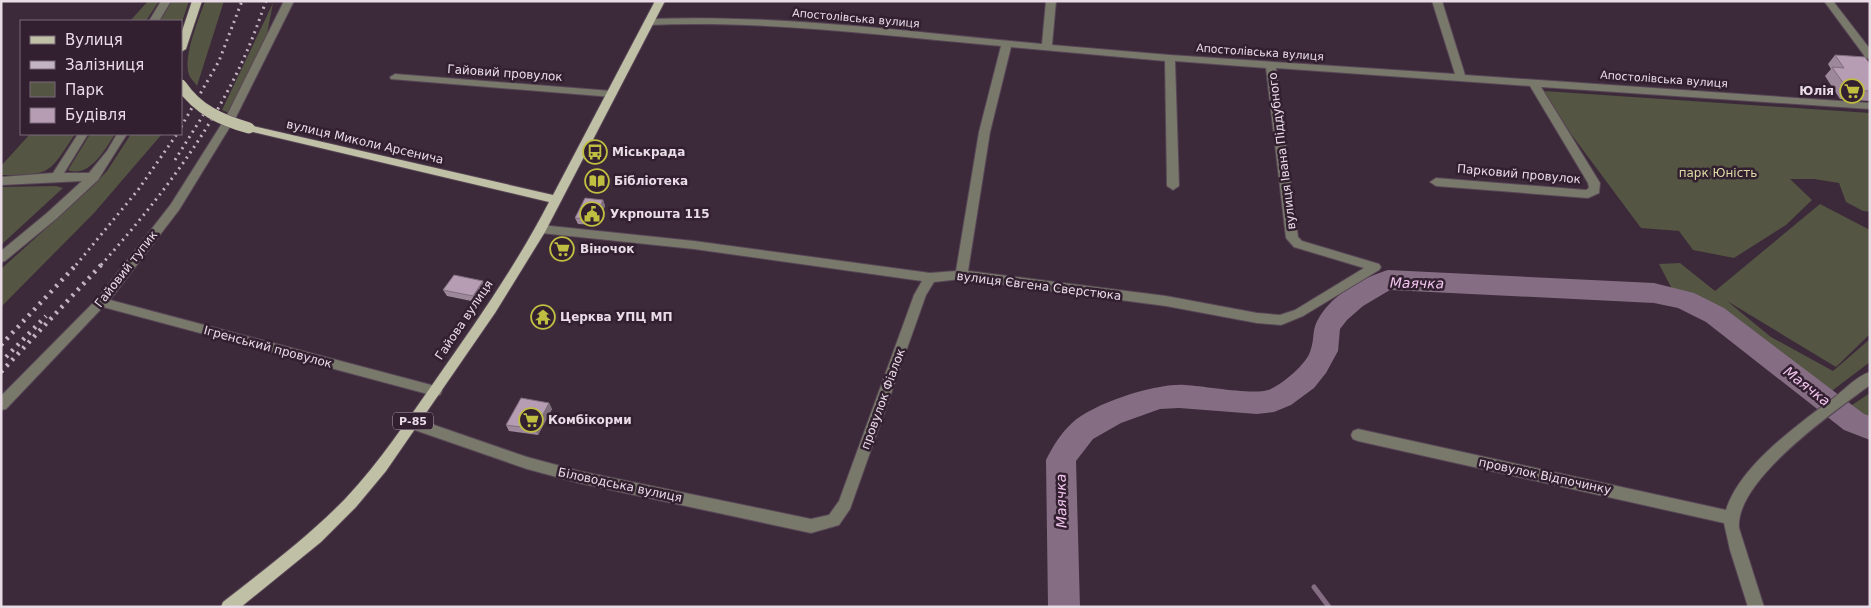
<svg xmlns="http://www.w3.org/2000/svg" width="1871" height="608" font-family="'DejaVu Sans',sans-serif">
	<style>
		.green { fill: #545543 }
		.lines { fill: none; stroke-linecap: round; stroke-linejoin: round }
		.stream { stroke: #856d83; stroke-width: 5 }
		.river { fill: #856d83; fill-rule: evenodd }
		.minor-casing { stroke: #584656; stroke-width: 2 }
		.major-casing { stroke: #584656; stroke-width: 2 }
		.minor { fill: #78786b; fill-rule: evenodd }
		.major { fill: #bfc0a5; fill-rule: evenodd }
		.rail-far1 { stroke: #c3b4c1; stroke-width: 3; stroke-dasharray: 2 4.5; stroke-linecap: butt }
		.rail { stroke: #c3b4c1; stroke-width: 4.5; stroke-dasharray: 2.5 5.5; stroke-linecap: butt }
		.major-bridge-casing { stroke: #584656; stroke-width: 12; stroke-linecap: butt }
		.major-bridge { stroke: #bfc0a5; stroke-width: 11 }
		.wall { fill: #9d879a }
		.shaded-wall { fill: #7f6e7d }
		.building { fill: #b69db3; stroke: #7f6e7d }
		.labels { text-anchor: middle; stroke-width: 5; stroke-linejoin: round; paint-order: stroke }
		.far-street-label { font-size: 11px; fill: #e9dce7; stroke: #321f30 }
		.shield { fill: #321f30; stroke: #b2a3b0; stroke-width: 1 }
		.shield-label { font-size: 11px; font-weight: bold; fill: #e9dce7 }
		.street-label { font-size: 12px; fill: #e9dce7; stroke: #321f30 }
		.poi-label { font-size: 12px; font-weight: bold; fill: #e9dce7; stroke: #321f30; text-anchor: start }
		.park-label { font-size: 12px; fill: #dbdca4; stroke: #321f30 }
		.water-label { font-size: 14px; font-style: italic; fill: #f1c5ed; stroke: #321f30 }
	</style>
	<rect width="100%" height="100%" fill="#3c293a"/>
	<!-- green -->
	<path class="green" d="M148,1H159L146,21H130Z
		M172,1H189L181,25V21H160Z
		M205,1H224L197,86C195,83 192,80 190,77C181,60 199,19 205,1Z
		M273,3L267,34L229,113L222,110Z
		M1544,91L1870,113V212L1863,211L1846,202L1839,183L1814,179H1790L1812,200L1786,225L1734,258L1693,250L1679,231L1641,228L1571,134Z
		M30,134H75C48,175 51,175 1,175V166Z
		M90,134H115C106,148 89,179 68,170Z
		M131,134H162L94,213L1,307V269L92,187L107,171Z
		M56,186L63,188L1,245V187Z
		M1820,204L1870,230V334L1836,367L1727,301L1771,337L1833,371L1870,339V362L1829,393L1691,297L1672,289L1659,264L1680,263L1715,291Z
		M1870,393V418H1865L1849,407Z"/>
	<g class="lines">
		<!-- stream -->
		<path class="stream" d="M1314,587L1329,607"/>
		<!-- river -->
		<path class="river" d="M1388,270L1654,283L1694,293L1724,308L1864,414L1870,416V440L1844,430L1706,322L1678,308L1654,303L1390,290L1363,306L1347,320L1340,329L1338,351L1326,373L1314,388L1291,405L1274,412L1257,414L1179,408L1160,409L1121,423L1093,439L1076,461L1080,607H1048L1046,460C1053,446 1061,433 1072,423C1094,403 1156,383 1185,385C1205,386 1251,395 1268,390C1281,386 1306,364 1310,352C1316,336 1310,330 1322,313C1338,291 1363,278 1388,270Z"/>
		<!-- minor casing -->
		<g class="minor-casing">
			<path id="minor" d="M161,1H171L159,21H149Z
				M284,1H294L236,117L179,210L110,300L435,386L440,387L442,391L440,395L435,396L103,307L6,409L1,410V396L97,299L171,204L226,117Z
				M1046,1H1056L1052,45L1170,55L1455,74L1432,1H1442L1465,75L1870,103V109L1541,87L1600,183L1599,193L1588,198L1436,186L1430,182L1436,178L1586,190L1589,188L1588,183L1530,86L1276,68L1298,237L1302,241L1379,264L1381,267L1379,270L1303,316L1281,325L1257,323L1166,306L961,279L934,282L926,295L850,509L839,525L811,533L579,483L527,469L406,427L404,423L406,419L411,417L527,457L579,471L811,519L829,515L839,501L914,295L922,281L694,249L541,233L535,229L541,225L694,241L930,273L956,271L979,132L1001,46C884,36 767,20 649,25L644,22L649,19C780,14 912,32 1042,44ZM1011,47L1165,61L1167,186L1173,190L1179,186L1175,61L1266,68L1286,238L1294,247L1364,268L1295,310L1280,315L1257,313L1166,296L968,271L990,132Z
				M1824,1H1833L1870,49V59L1866,58Z
				M395,74L612,91L617,94L612,97L391,79L390,77Z
				M78,134H88L64,173H89L107,151L117,134H127L98,180L56,219L5,261L1,262V251L47,213L82,181L1,185V177L53,173Z
				M1870,372V385C1834,412 1735,480 1739,528L1764,607H1748L1730,550L1724,523L1358,441L1353,439L1351,435L1353,431L1358,429L1726,510C1740,465 1799,424 1836,396C1846,388 1857,376 1870,372Z"/>
		</g>
		<!-- major casing -->
		<g class="major-casing">
			<path id="major" d="M192,1H202L186,49L181,52V34Z
				M655,1H665L545,232L495,313L386,471L356,507L321,542L241,607H221L223,602C265,569 308,537 345,499C380,462 408,419 437,378C477,321 517,264 549,202L249,131L244,128L245,126L249,125L553,195Z"/>
		</g>
		<!-- minor -->
		<use href="#minor" class="minor"/>
		<!-- major -->
		<use href="#major" class="major"/>
		<!-- rail-far1 -->
		<path class="rail-far1" d="M181,127L219,61L242,1
			M175,160L207,109
			M76,265L138,190L177,134
			M101,265C158,201 213,130 247,51C254,35 260,18 266,1"/>
		<!-- rail -->
		<path class="rail" d="M1,345L77,264
			M6,357L46,316
			M1,372L102,264"/>
		<!-- major-bridge casing -->
		<g class="major-bridge-casing">
			<path id="major-bridge" d="M181,85C198,110 221,120 249,128"/>
		</g>
		<!-- major-bridge -->
		<use href="#major-bridge" class="major-bridge"/>
	</g>
	<!-- wall -->
	<path class="wall" d="M1835,55L1870,64V101L1840,99L1825,76L1831,69L1828,64Z
		M603,200L605,206L596,225L578,224L575,218Z
		M486,287L476,302L447,296L443,290Z
		M549,403L552,409L538,435L509,431L506,425Z"/>
	<!-- shaded-wall -->
	<path class="shaded-wall" d="M603,200L605,206L596,225L594,219Z
		M483,281L486,287L476,302L473,296Z
		M549,403L552,409L538,435L535,429Z"/>
	<!-- building -->
	<path class="building" d="M1835,55L1865,57L1870,64V91L1848,90L1832,67L1844,68Z
		M585,198L603,200L594,219L575,218Z
		M454,275L483,281L473,296L443,290Z
		M521,398L549,403L535,429L506,425Z"/>
	<!-- icons -->
	<defs>
		<g id="supermarket-ring" transform="scale(1.25)"><circle r="9.5" fill="#321f30" stroke="#bfbe41" stroke-width="1.5"/><path d="M-6-5.5h2.5l.6 2H6L4.5 2H-2.5L-4.4-4H-6ZM-1.5 3.2a1.3 1.3 0 1 0 .1 0ZM3 3.2a1.3 1.3 0 1 0 .1 0Z" fill="#bfbe41"/></g>
		<g id="bus-ring" transform="scale(1.25)"><circle r="9.5" fill="#321f30" stroke="#bfbe41" stroke-width="1.5"/><path d="M-5-6H5V4H4V6H2V4H-2V6H-4V4H-5ZM-3.5-4V0h7V-4ZM-3.5 1.2v1.5H-2V1.2ZM2 1.2v1.5H3.5V1.2Z" fill="#bfbe41"/></g>
		<g id="library-ring" transform="scale(1.25)"><circle r="9.5" fill="#321f30" stroke="#bfbe41" stroke-width="1.5"/><path d="M-6-4Q-3-5.5-.7-3.5V5Q-3 3-6 4ZM6-4Q3-5.5 .7-3.5V5Q3 3 6 4Z" fill="#bfbe41"/></g>
		<g id="civic-ring" transform="scale(1.25)"><circle r="9.5" fill="#321f30" stroke="#bfbe41" stroke-width="1.5"/><path d="M-.6-6.5H3V-4.5H.6V-3L4-1V1h2V6H-6V1h2V-1L-.6-3ZM-1.2 2.5V6h2.4V2.5Z" fill="#bfbe41"/></g>
		<g id="temple-ring" transform="scale(1.25)"><circle r="9.5" fill="#321f30" stroke="#bfbe41" stroke-width="1.5"/><path d="M0-6L5-2H3V0L6.5 2.5H4V6H1.5V3h-3V6H-4V2.5H-6.5L-3 0V-2H-5Z" fill="#bfbe41"/></g>
	</defs>
	<g fill-rule="evenodd">
		<use href="#supermarket-ring" x="1852" y="91"/>
		<use href="#bus-ring" x="595" y="152"/>
		<use href="#library-ring" x="597" y="181"/>
		<use href="#civic-ring" x="592" y="214"/>
		<use href="#supermarket-ring" x="562" y="249"/>
		<use href="#temple-ring" x="543" y="317"/>
		<use href="#supermarket-ring" x="531" y="420"/>
	</g>
	<g class="labels">
		<!-- far-street labels -->
		<g class="far-street-label">
			<text transform="translate(856 18) rotate(5)" y="4">Апостолівська вулиця</text>
			<text transform="translate(1260 52) rotate(4)" y="4">Апостолівська вулиця</text>
			<text transform="translate(1664 79) rotate(4)" y="4">Апостолівська вулиця</text>
		</g>
		<!-- shield labels -->
		<rect class="shield" x="393" y="412.5" width="40" height="17" rx="4"/>
		<g class="shield-label">
			<text x="413" y="425">Р-85</text>
		</g>
		<!-- street labels -->
		<g class="street-label">
			<text transform="translate(505 73) rotate(4)" y="4">Гайовий провулок</text>
			<text transform="translate(365 142) rotate(13)" y="4">вулиця Миколи Арсенича</text>
			<text transform="translate(1282 151) rotate(-97)" y="4">вулиця Івана Піддубного</text>
			<text transform="translate(1519 174) rotate(5)" y="4">Парковий провулок</text>
			<text transform="translate(126 269) rotate(-52)" y="4">Гайовий тупик</text>
			<text transform="translate(1039 286) rotate(7)" y="4">вулиця Євгена Сверстюка</text>
			<text transform="translate(464 320) rotate(-56)" y="4">Гайова вулиця</text>
			<text transform="translate(268 347) rotate(15)" y="4">Ігренський провулок</text>
			<text transform="translate(883 399) rotate(-70)" y="4">провулок Фіалок</text>
			<text transform="translate(1545 476) rotate(12)" y="4">провулок Відпочинку</text>
			<text transform="translate(620 485) rotate(12)" y="4">Біловодська вулиця</text>
		</g>
		<!-- poi labels -->
		<g class="poi-label">
			<text x="1834" y="95" text-anchor="end">Юлія</text>
			<text x="612" y="156">Міськрада</text>
			<text x="614" y="185">Бібліотека</text>
			<text x="610" y="218">Укрпошта 115</text>
			<text x="580" y="253">Віночок</text>
			<text x="560" y="321">Церква УПЦ МП</text>
			<text x="548" y="424">Комбікорми</text>
		</g>
		<!-- park labels -->
		<g class="park-label">
			<text x="1718" y="177">парк Юність</text>
		</g>
		<!-- water labels -->
		<g class="water-label">
			<text transform="translate(1417 283) rotate(1)" y="5">Маячка</text>
			<text transform="translate(1807 386) rotate(38)" y="5">Маячка</text>
			<text transform="translate(1061 501) rotate(-91)" y="5">Маячка</text>
		</g>
	</g>
	<!-- border -->
	<rect width="1871" height="608" fill="none" stroke="#e9dce7" stroke-width="5"/>
	<!-- legend -->
	<rect x="20" y="20" width="162" height="115" fill="#321f30" stroke="#7b6b79"/>
	<rect x="30" y="36" width="25" height="8" fill="#bfc0a5" stroke="#7b6b79"/>
	<text x="65" y="45" font-size="15" fill="#e9dce7">Вулиця</text>
	<rect x="30" y="61" width="25" height="8" fill="#c3b4c1" stroke="#7b6b79"/>
	<text x="65" y="70" font-size="15" fill="#e9dce7">Залізниця</text>
	<rect x="30" y="82" width="25" height="15" fill="#545543" stroke="#7b6b79"/>
	<text x="65" y="95" font-size="15" fill="#e9dce7">Парк</text>
	<rect x="30" y="108" width="25" height="15" fill="#b69db3" stroke="#7b6b79"/>
	<text x="65" y="120" font-size="15" fill="#e9dce7">Будівля</text>
</svg>
